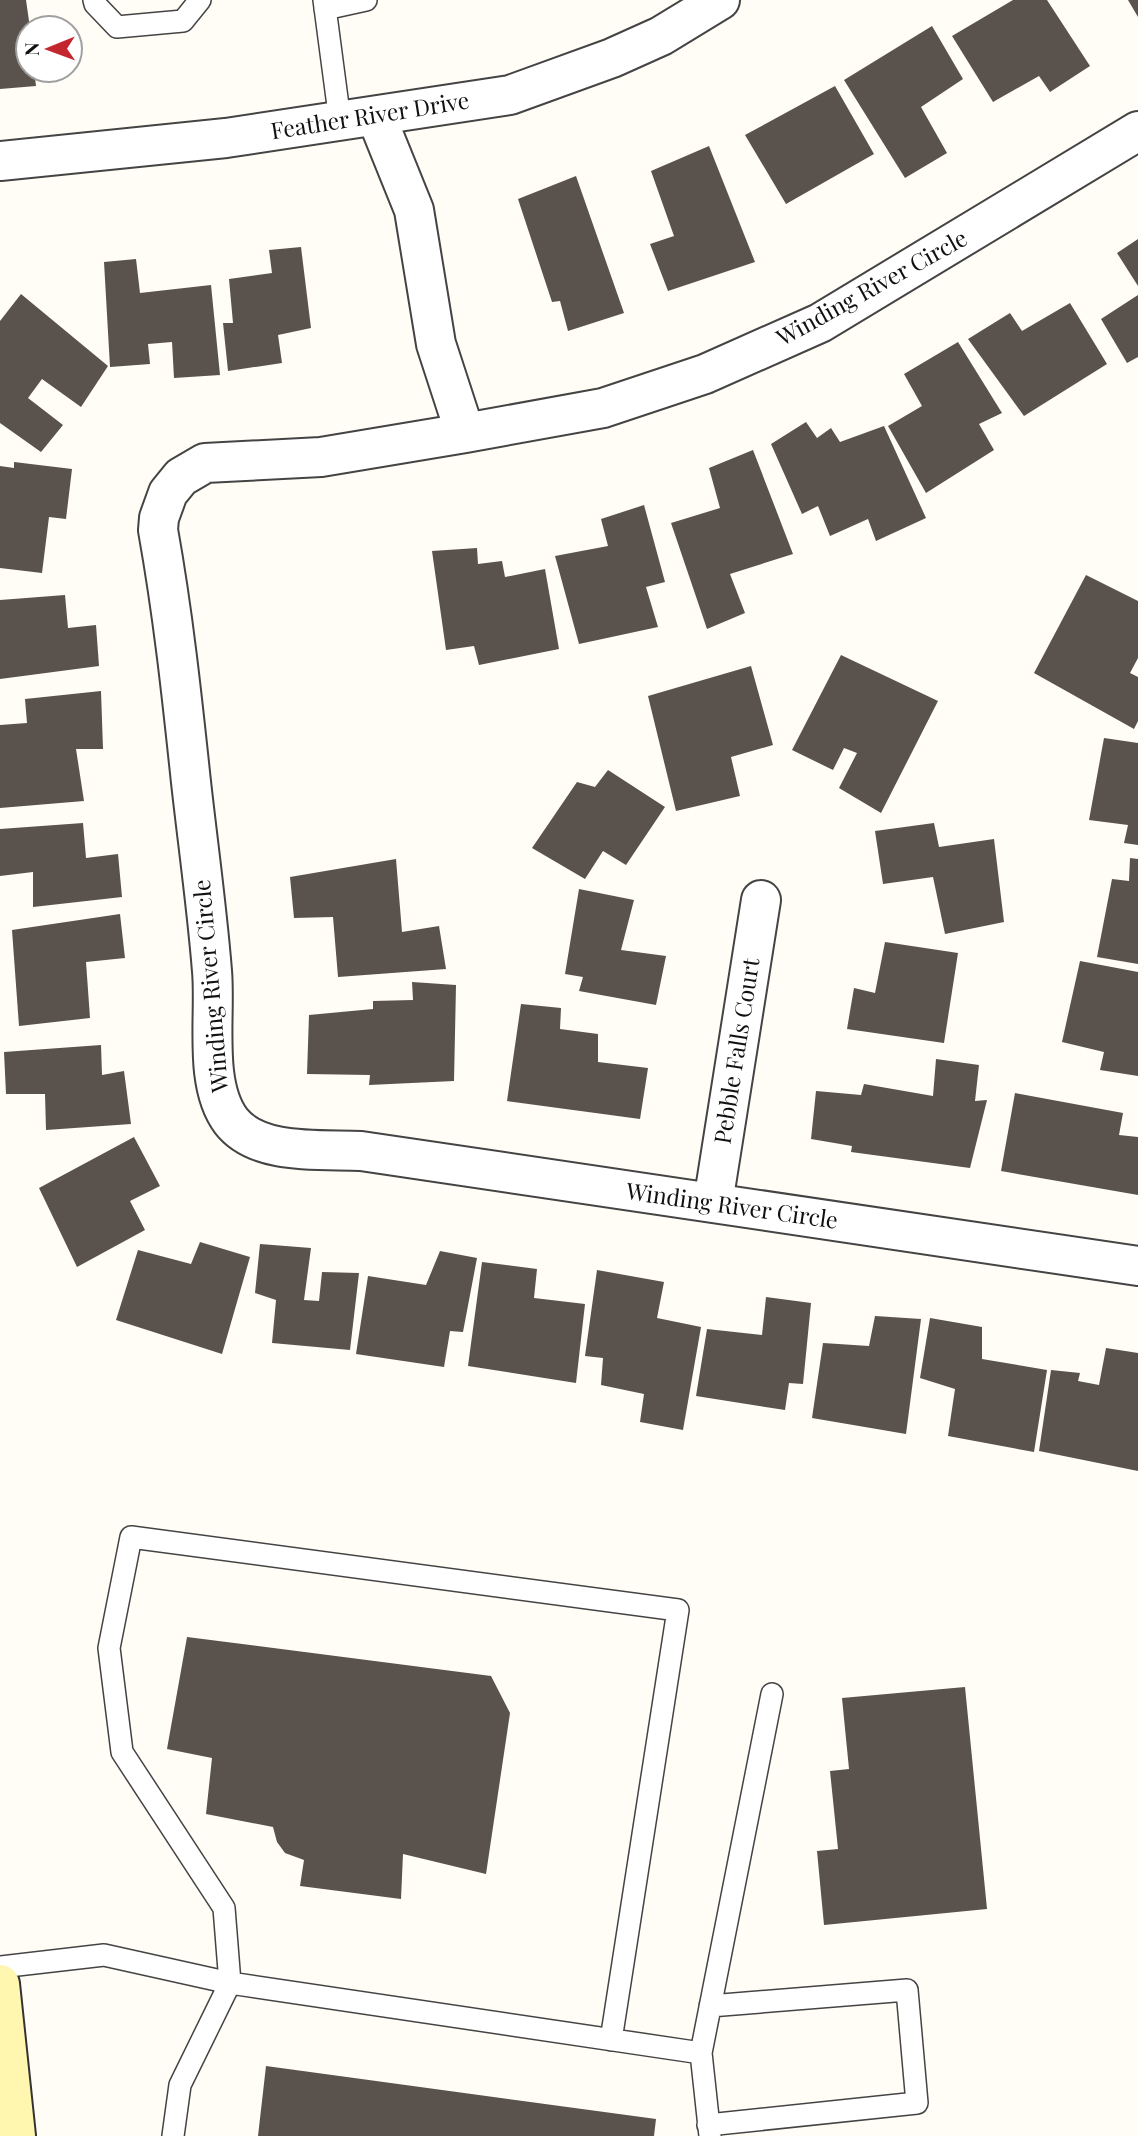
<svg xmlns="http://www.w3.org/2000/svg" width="1138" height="2136" font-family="'Playfair Display',serif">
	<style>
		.building { fill: #5a524d }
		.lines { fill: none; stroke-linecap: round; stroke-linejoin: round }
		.service-casing { stroke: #444; stroke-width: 24 }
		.minor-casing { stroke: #444; stroke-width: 42 }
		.tertiary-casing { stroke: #444; stroke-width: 42 }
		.secondary-casing { stroke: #333; stroke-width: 42 }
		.service { stroke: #fff; stroke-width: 21 }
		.minor { stroke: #fff; stroke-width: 38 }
		.tertiary { stroke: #fff; stroke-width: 38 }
		.secondary { stroke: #fff6b0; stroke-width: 38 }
		.labels { text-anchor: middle; stroke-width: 7; stroke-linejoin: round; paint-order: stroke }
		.street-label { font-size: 23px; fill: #111; stroke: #fff }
	</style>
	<rect width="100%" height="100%" fill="#fffdf5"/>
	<!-- building -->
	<path class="building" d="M0,0H26L30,28L28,70H34L36,86L0,89Z
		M1013,0H1047L1090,66L1050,92L1039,76L993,102L952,36Z
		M1128,0H1138V17Z
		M932,26L963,79L921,107L947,153L905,178L844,80Z
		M835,86L874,154L786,204L745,135Z
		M709,146L755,262L668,291L650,244L674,236L651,171Z
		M576,176L624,313L568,331L560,301L552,302L518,199Z
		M1138,239V286L1117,253Z
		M301,247L311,328L278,335L282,363L228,371L223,323H233L229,279L272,273L269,250Z
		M136,259L140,293L211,285L220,375L174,378L172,342L148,344L150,364L110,367L104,262Z
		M21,294L108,366L81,407L42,379L28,398L63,425L41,452L0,423V321Z
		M1138,295V357L1127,363L1101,319Z
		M1070,303L1107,364L1024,416L968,339L1010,313L1022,331Z
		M958,342L1002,413L979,424L994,450L926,493L888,426L922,406L904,374Z
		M806,422L817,438L831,428L840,442L884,426L926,518L876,541L868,519L830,536L818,506L802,514L771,444Z
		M753,450L793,554L730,574L745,613L707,629L671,523L720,508L709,468Z
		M14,462L72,469L66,519L49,517L42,573L0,568V466L14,468Z
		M644,505L665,582L646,587L658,627L579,644L555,556L608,546L601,519Z
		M477,548L478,564L502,561L505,577L545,569L559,649L479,665L474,646L446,650L432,551Z
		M1086,575L1138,601V658L1130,673L1138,677V721L1134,729L1034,673Z
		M65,595L68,628L96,625L99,666L0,679V600Z
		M841,655L938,701L881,813L839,788L857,753L844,748L833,770L792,750Z
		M751,666L773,745L731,757L740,796L676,811L648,696Z
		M101,691L103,749H76L84,801L0,808V725L27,723L25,699Z
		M1104,738L1138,743V845L1124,843L1128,825L1089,820Z
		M608,770L665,807L626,865L603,851L585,879L532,848L577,782L595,787Z
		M83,823L86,858L118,854L122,897L33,907V872L0,876V829Z
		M934,823L939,847L994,839L1004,922L945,934L933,877L883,884L875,831Z
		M1130,858L1138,859V964L1097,957L1112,879L1129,881Z
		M396,859L402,932L439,926L446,969L338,977L333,917L294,918L290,877Z
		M579,889L634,900L621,950L666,956L656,1005L579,991L583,977L565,974Z
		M120,914L125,958L86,962L90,1018L19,1026L12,930Z
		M885,942L958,953L944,1043L847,1029L854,988L875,993Z
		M1080,961L1138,972V1076L1100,1070L1104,1052L1062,1042Z
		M412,982L456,985L454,1081L369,1085L370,1075L307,1074L309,1015L373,1009V1001L413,1000Z
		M521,1004L561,1008L560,1029L598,1034V1062L648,1068L640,1119L507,1101Z
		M101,1045L102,1075L124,1071L131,1124L46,1130L45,1094H6L4,1052Z
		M936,1059L979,1065L975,1101L987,1100L970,1168L851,1152L852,1146L811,1139L816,1091L861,1095L864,1084L933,1096Z
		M1015,1093L1123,1113L1119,1135L1138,1137V1195L1001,1171Z
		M134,1137L160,1186L130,1201L145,1230L77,1267L39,1188Z
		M200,1242L250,1257L222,1354L116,1320L138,1250L191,1264Z
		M260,1244L311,1248L304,1300L319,1301L322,1272L359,1273L350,1350L272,1343L276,1300L255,1293Z
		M440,1251L477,1258L463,1332L450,1331L444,1367L356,1354L368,1276L426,1285Z
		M482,1262L537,1269L534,1298L585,1304L576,1383L468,1366Z
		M597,1270L664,1282L657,1318L701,1327L683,1430L640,1422L644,1394L601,1385L603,1358L585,1356Z
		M766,1297L811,1303L803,1384L789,1383L785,1410L696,1396L707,1329L762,1335Z
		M875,1316L921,1319L906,1434L812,1418L823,1343L869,1346Z
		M930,1318L982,1327V1359L1047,1370L1034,1452L948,1436L955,1389L920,1378Z
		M1106,1348L1138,1353V1471L1039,1451L1051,1370L1080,1373L1078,1381L1099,1385Z
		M187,1637L491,1676L510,1713L486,1874L403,1854L401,1899L300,1886L304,1860L285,1853L277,1842L273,1827L206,1814L212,1758L167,1749Z
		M965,1687L987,1909L824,1925L817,1851L838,1849L830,1771L849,1769L842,1698Z
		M266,2066L656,2119L654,2136H258Z"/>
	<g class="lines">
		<!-- service casing -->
		<g class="service-casing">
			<path id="service" d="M94,0L95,4L117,27L183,21L200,0
				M324,0L340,121
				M325,9L366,0
				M0,1967L104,1955L230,1983L701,2053
				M708,2125L917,2103L907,1990L710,2006
				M173,2136L180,2085L230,1983L224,1908L122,1752L109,1648L131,1537L678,1610L611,2040
				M710,2136L701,2053L772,1694"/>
		</g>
		<!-- minor casing -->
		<g class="minor-casing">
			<path id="minor" d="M376,116L414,210L436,344L465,433
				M1138,131L820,323L705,374L603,408L465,433L321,457L205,463L181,477L168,493L159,518L158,530C173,613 182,697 191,782C198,845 207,908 212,971C216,1016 203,1084 231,1121C258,1156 322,1149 361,1151L1138,1266
				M713,1203L761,900"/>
		</g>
		<!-- tertiary casing -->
		<g class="tertiary-casing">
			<path id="tertiary" d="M0,161L226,138L510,95L612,58L661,36L720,0"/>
		</g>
		<!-- secondary casing -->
		<g class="secondary-casing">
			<path id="secondary" d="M0,1984L16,2136"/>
		</g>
		<!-- service -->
		<use href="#service" class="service"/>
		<!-- minor -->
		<use href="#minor" class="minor"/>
		<!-- tertiary -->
		<use href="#tertiary" class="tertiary"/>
		<!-- secondary -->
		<use href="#secondary" class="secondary"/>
	</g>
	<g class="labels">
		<!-- street labels -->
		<g class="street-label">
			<text transform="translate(370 116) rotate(-9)" y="8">Feather River Drive</text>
			<text transform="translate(872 288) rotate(-29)" y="8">Winding River Circle</text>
			<text transform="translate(211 986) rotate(-95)" y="8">Winding River Circle</text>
			<text transform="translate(737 1051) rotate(-81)" y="8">Pebble Falls Court</text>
			<text transform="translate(732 1206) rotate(8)" y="8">Winding River Circle</text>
		</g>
	</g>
	<!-- north arrow -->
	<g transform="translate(49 49) rotate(269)"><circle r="33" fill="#ffffff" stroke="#a0a0a0" stroke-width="2"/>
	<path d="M0-5L12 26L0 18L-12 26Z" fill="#c4262e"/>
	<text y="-10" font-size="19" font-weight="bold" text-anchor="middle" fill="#111111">N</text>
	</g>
</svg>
